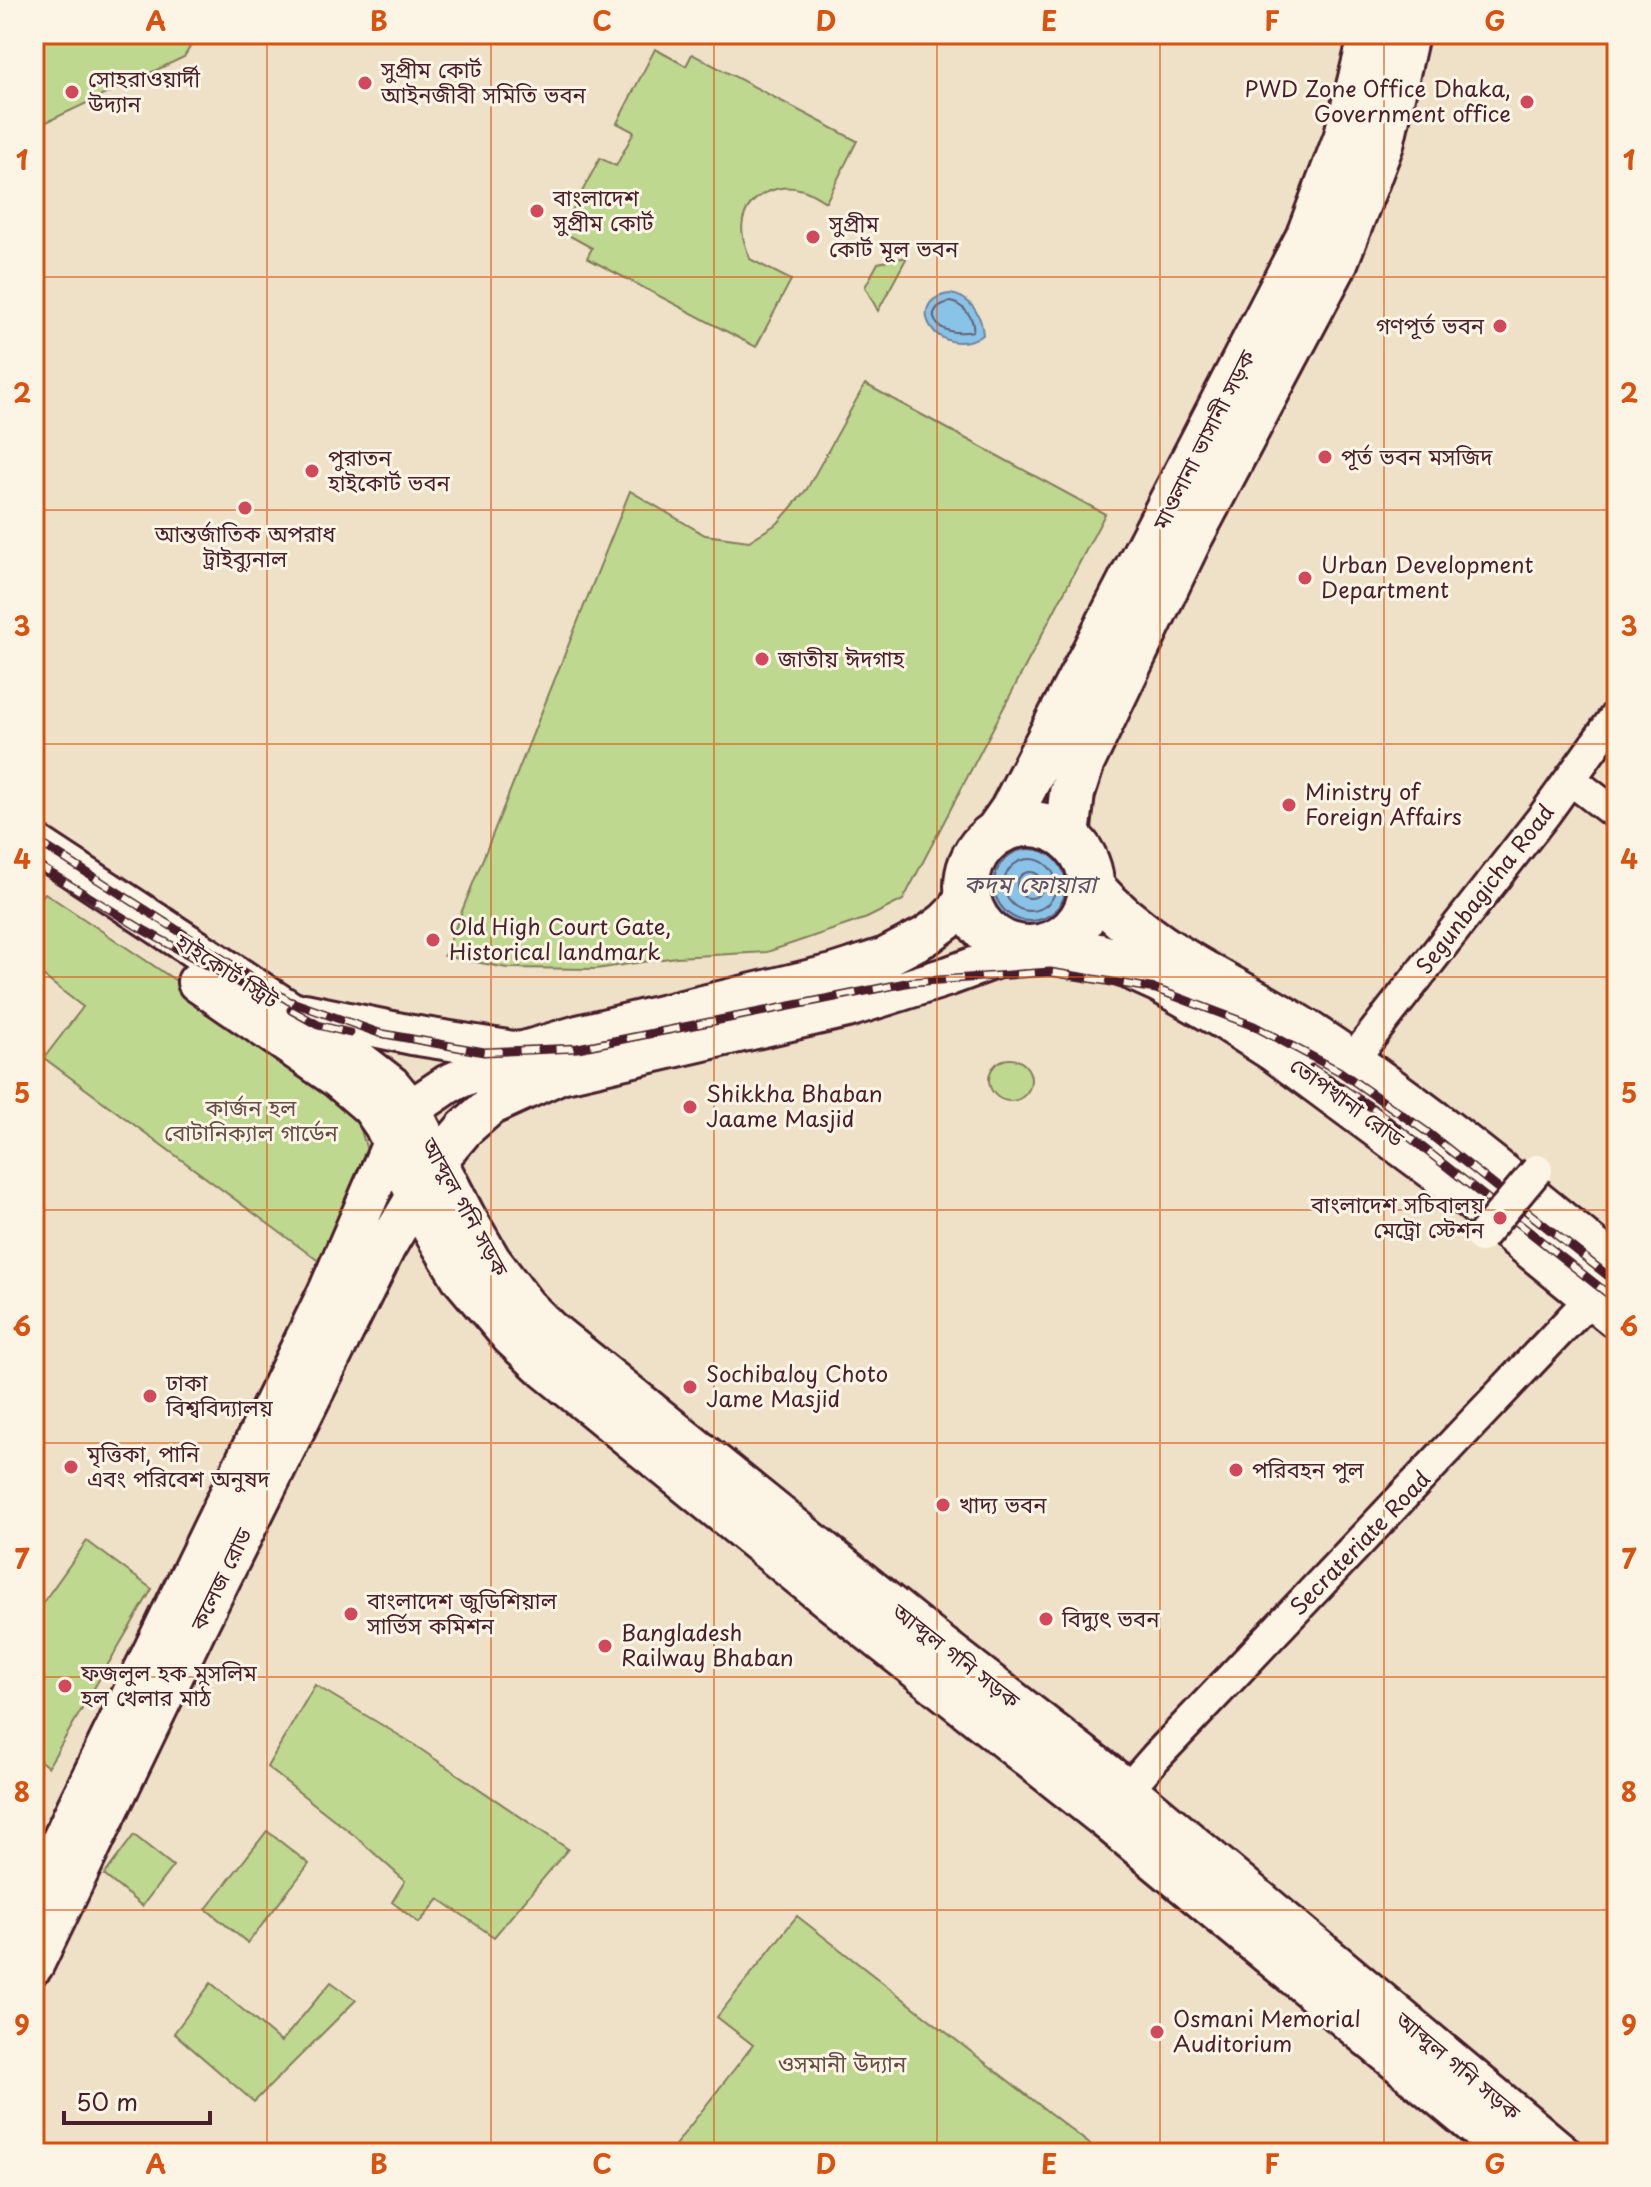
<svg xmlns="http://www.w3.org/2000/svg" width="1651" height="2187" font-family="'Playpen Sans','Noto Sans Bengali',sans-serif">
	<style>
		.green { fill: #bed88f; stroke: #847c5d; stroke-width: 2 }
		.water { fill: #89c3e8; stroke: #70819c; stroke-width: 2 }
		.lines { fill: none; stroke-linecap: round; stroke-linejoin: round }
		.shore { stroke: #636177; stroke-width: 2 }
		.minor-casing { stroke: #4a1f2b; stroke-width: 36 }
		.major-casing { stroke: #4a1f2b; stroke-width: 44 }
		.highway-casing { stroke: #4a1f2b; stroke-width: 50 }
		.minor { stroke: #fcf5e5; stroke-width: 30 }
		.major { stroke: #fcf5e5; stroke-width: 38 }
		.highway { stroke: #fcf5e5; stroke-width: 44 }
		.rail-casing { stroke: #4a1f2b; stroke-width: 9 }
		.rail { stroke: #fcf5e5; stroke-width: 6; stroke-dasharray: 18; stroke-linecap: butt }
		.minor-bridge-casing { stroke: #4a1f2b; stroke-width: 36; stroke-linecap: butt }
		.minor-bridge { stroke: #fcf5e5; stroke-width: 30 }
		.grid { fill: none; stroke: #d8530f; stroke-width: 2; stroke-opacity: 0.55 }
		.poi-dot { fill: #d1495b; stroke: #fcf5e5; stroke-width: 3 }
		.labels { text-anchor: middle; stroke-width: 6; stroke-linejoin: round; paint-order: stroke }
		.poi-label { font-size: 22px; fill: #4a1f2b; stroke: #fcf5e5; text-anchor: start }
		.street-label { font-size: 22px; fill: #4a1f2b; stroke: #fcf5e5 }
		.park-label { font-size: 22px; fill: #674d44; stroke: #fcf5e5 }
		.water-label { font-size: 24px; font-style: italic; fill: #5d5064; stroke: #fcf5e5 }
		.neatline { fill: none; stroke: #d8530f; stroke-width: 3 }
		.grid-label { font-size: 26px; text-anchor: middle; font-weight: bold; fill: #d8530f }
	</style>
	<rect width="100%" height="100%" fill="#eee1c7"/>
	<filter id="ink" filterUnits="userSpaceOnUse"><feTurbulence type="fractalNoise" baseFrequency=".0125" numOctaves="2"/><feDisplacementMap in="SourceGraphic" scale="16" xChannelSelector="R" yChannelSelector="G"/><feConvolveMatrix kernelMatrix="1 2 1 2 8 2 1 2 1" color-interpolation-filters="sRGB"/></filter>
	<g filter="url(#ink)">
		<!-- green -->
		<path class="green" d="M34,34H198L184,57L34,128Z
			M655,49L686,66L692,54L857,141L826,202C818,198 811,192 803,190C779,182 748,195 743,221C740,234 746,247 750,259L791,280L756,347L587,258L592,248L561,231L600,158L616,166L634,132L617,123Z
			M907,257L878,311L865,287L878,263Z
			M865,384L1105,514L903,900L867,918L767,952L676,957L596,969L507,968L444,956L630,491L705,535L749,541L778,523L807,489Z
			M45,893L293,1059L354,1107L372,1167L328,1268L44,1058L83,1007L34,969V906Z
			M989 1080a21 21 0 1 1 42 0a21 21 0 1 1-42 0Z
			M87,1541L152,1589L48,1767L34,1756V1615Z
			M315,1685L407,1740L568,1849L494,1937L439,1899L419,1923L392,1902L405,1881L355,1836L267,1767Z
			M267,1831L309,1864L248,1943L206,1909Z
			M134,1835L173,1866L142,1906L104,1875Z
			M797,1916L1101,2153H669L753,2045L717,2017Z
			M331,1982L356,2000L254,2102L174,2033L211,1983L281,2042Z"/>
		<!-- water -->
		<path class="water" d="M950,294C970,296 982,315 983,335C936,363 902,299 950,294Z
			M986 885a44 44 0 1 1 88 0a44 44 0 1 1-88 0Z"/>
		<g class="lines">
			<!-- shore -->
			<path class="shore" d="M950,302C963,304 975,318 973,331C934,339 920,308 950,302Z
				M994 885a36 36 0 1 1 72 0a36 36 0 1 1-72 0Z
				M1004 885a26 26 0 1 1 52 0a26 26 0 1 1-52 0Z
				M1017 885a13 13 0 1 1 26 0a13 13 0 1 1-26 0Z"/>
			<!-- minor casing -->
			<g class="minor-casing">
				<path id="minor" d="M1570,779L1617,815
					M1351,1062L1545,814L1617,714
					M1114,1805L1155,1758L1592,1297"/>
			</g>
			<!-- major casing -->
			<g class="major-casing">
				<path id="major" d="M34,843L325,1034L391,1085L411,1109L465,1215L491,1260L526,1306L549,1329L928,1635L1127,1789L1562,2153
					M197,982L337,1078L371,1107L384,1126L430,1226L461,1278L511,1337L545,1369L804,1580L1104,1818L1507,2153
					M305,1013L412,1035L520,1052
					M34,1901L72,1817L329,1289L392,1143L411,1109L448,1084L520,1052L578,1035L833,974L886,957L926,936L945,922L958,909L967,891
					M34,1965L197,1627L386,1247L437,1161L465,1128L490,1106L560,1074L847,1008L949,976L1025,948"/>
			</g>
			<!-- highway casing -->
			<g class="highway-casing">
				<path id="highway" d="M967 886a62 62 0 1 1 124 0a62 62 0 1 1-124 0Z
					M998,831L1012,811L1308,238L1346,139L1372,34
					M1067,836L1072,793L1082,762L1191,535L1334,265L1381,144L1406,34
					M1092,888C1151,955 1239,988 1313,1037C1419,1107 1519,1189 1617,1270
					M1044,946L1098,956L1129,966L1160,980L1228,1019L1276,1050L1437,1169L1617,1316"/>
			</g>
			<!-- minor -->
			<use href="#minor" class="minor"/>
			<!-- major -->
			<use href="#major" class="major"/>
			<!-- highway -->
			<use href="#highway" class="highway"/>
			<!-- rail casing -->
			<g class="rail-casing">
				<path id="rail" d="M34,839L289,1001L379,1033L484,1052L578,1048L911,982L1050,972L1156,989L1254,1026L1339,1071L1427,1132L1617,1283
					M34,863L140,928L252,990
					M291,1010L318,1025L350,1033
					M1312,1068L1374,1109L1617,1301"/>
			</g>
			<!-- rail -->
			<use href="#rail" class="rail"/>
			<!-- minor-bridge casing -->
			<g class="minor-bridge-casing">
				<path id="minor-bridge" d="M1481,1237L1537,1170"/>
			</g>
			<!-- minor-bridge -->
			<use href="#minor-bridge" class="minor-bridge"/>
		</g>
	</g>
	<!-- grid -->
	<path class="grid" d="M267,34V2153M491,34V2153M714,34V2153M937,34V2153M1160,34V2153M1384,34V2153M34,277H1617M34,510H1617M34,744H1617M34,977H1617M34,1210H1617M34,1443H1617M34,1677H1617M34,1910H1617"/>
	<!-- markers -->
	<g class="poi-dot">
		<circle cx="365" cy="83" r="8"/>
		<circle cx="72" cy="92" r="8"/>
		<circle cx="1527" cy="102" r="8"/>
		<circle cx="537" cy="211" r="8"/>
		<circle cx="813" cy="237" r="8"/>
		<circle cx="1500" cy="326" r="8"/>
		<circle cx="1325" cy="457" r="8"/>
		<circle cx="312" cy="471" r="8"/>
		<circle cx="245" cy="508" r="8"/>
		<circle cx="1305" cy="578" r="8"/>
		<circle cx="762" cy="659" r="8"/>
		<circle cx="1289" cy="805" r="8"/>
		<circle cx="433" cy="940" r="8"/>
		<circle cx="690" cy="1107" r="8"/>
		<circle cx="1500" cy="1218" r="8"/>
		<circle cx="690" cy="1387" r="8"/>
		<circle cx="150" cy="1396" r="8"/>
		<circle cx="71" cy="1467" r="8"/>
		<circle cx="1236" cy="1470" r="8"/>
		<circle cx="943" cy="1505" r="8"/>
		<circle cx="351" cy="1614" r="8"/>
		<circle cx="1046" cy="1619" r="8"/>
		<circle cx="605" cy="1646" r="8"/>
		<circle cx="65" cy="1686" r="8"/>
		<circle cx="1157" cy="2032" r="8"/>
	</g>
	<g class="labels">
		<!-- poi labels -->
		<g class="poi-label">
			<text x="381" y="78">সুপ্রীম কোর্ট<tspan x="381" dy="25">আইনজীবী সমিতি ভবন</tspan></text>
			<text x="88" y="87">সোহরাওয়ার্দী<tspan x="88" dy="25">উদ্যান</tspan></text>
			<text x="1511" y="97" text-anchor="end">PWD Zone Office Dhaka,<tspan x="1511" dy="25">Government office</tspan></text>
			<text x="553" y="206">বাংলাদেশ<tspan x="553" dy="25">সুপ্রীম কোর্ট</tspan></text>
			<text x="829" y="232">সুপ্রীম<tspan x="829" dy="25">কোর্ট মূল ভবন</tspan></text>
			<text x="1484" y="334" text-anchor="end">গণপূর্ত ভবন</text>
			<text x="1341" y="465">পূর্ত ভবন মসজিদ</text>
			<text x="328" y="466">পুরাতন<tspan x="328" dy="25">হাইকোর্ট ভবন</tspan></text>
			<text x="245" y="542" text-anchor="middle">আন্তর্জাতিক অপরাধ<tspan x="245" dy="25">ট্রাইব্যুনাল</tspan></text>
			<text x="1321" y="573">Urban Development<tspan x="1321" dy="25">Department</tspan></text>
			<text x="778" y="667">জাতীয় ঈদগাহ</text>
			<text x="1305" y="800">Ministry of<tspan x="1305" dy="25">Foreign Affairs</tspan></text>
			<text x="449" y="935">Old High Court Gate,<tspan x="449" dy="25">Historical landmark</tspan></text>
			<text x="706" y="1102">Shikkha Bhaban<tspan x="706" dy="25">Jaame Masjid</tspan></text>
			<text x="1484" y="1213" text-anchor="end">বাংলাদেশ সচিবালয়<tspan x="1484" dy="25">মেট্রো স্টেশন</tspan></text>
			<text x="706" y="1382">Sochibaloy Choto<tspan x="706" dy="25">Jame Masjid</tspan></text>
			<text x="166" y="1391">ঢাকা<tspan x="166" dy="25">বিশ্ববিদ্যালয়</tspan></text>
			<text x="87" y="1462">মৃত্তিকা, পানি<tspan x="87" dy="25">এবং পরিবেশ অনুষদ</tspan></text>
			<text x="1252" y="1478">পরিবহন পুল</text>
			<text x="959" y="1513">খাদ্য ভবন</text>
			<text x="367" y="1609">বাংলাদেশ জুডিশিয়াল<tspan x="367" dy="25">সার্ভিস কমিশন</tspan></text>
			<text x="1062" y="1627">বিদ্যুৎ ভবন</text>
			<text x="621" y="1641">Bangladesh<tspan x="621" dy="25">Railway Bhaban</tspan></text>
			<text x="81" y="1681">ফজলুল হক মুসলিম<tspan x="81" dy="25">হল খেলার মাঠ</tspan></text>
			<text x="1173" y="2027">Osmani Memorial<tspan x="1173" dy="25">Auditorium</tspan></text>
		</g>
		<!-- street labels -->
		<g class="street-label">
			<text transform="translate(1204 440) rotate(-63)" y="8">মাওলানা ভাসানী সড়ক</text>
			<text transform="translate(1485 889) rotate(-52)" y="8">Segunbagicha Road</text>
			<text transform="translate(227 971) rotate(33)" y="8">হাইকোর্ট স্ট্রিট</text>
			<text transform="translate(1347 1102) rotate(36)" y="8">তোপখানা রোড</text>
			<text transform="translate(465 1207) rotate(61)" y="8">আব্দুল গনি সড়ক</text>
			<text transform="translate(1360 1543) rotate(-46)" y="8">Secrateriate Road</text>
			<text transform="translate(221 1579) rotate(-64)" y="8">কলেজ রোড</text>
			<text transform="translate(956 1656) rotate(38)" y="8">আব্দুল গনি সড়ক</text>
			<text transform="translate(1458 2066) rotate(40)" y="8">আব্দুল গনি সড়ক</text>
		</g>
		<!-- park labels -->
		<g class="park-label">
			<text x="251" y="1116">কার্জন হল<tspan x="251" dy="25">বোটানিক্যাল গার্ডেন</tspan></text>
			<text x="842" y="2072">ওসমানী উদ্যান</text>
		</g>
		<!-- water labels -->
		<g class="water-label">
			<text x="1030" y="893">কদম ফোয়ারা</text>
		</g>
	</g>
	<!-- margin -->
	<rect width="1651" height="2187" fill="none" stroke="#fcf5e5" stroke-width="88"/>
	<!-- scale -->
	<path d="M64 2111v12h146v-12" fill="none" stroke="#4a1f2b" stroke-width="4"/>
	<text x="76" y="2111" font-size="24" fill="#4a1f2b" stroke="#fcf5e5" stroke-width="6" paint-order="stroke">50 m</text>
	<rect x="44" y="44" width="1563" height="2099" class="neatline"/>
	<g class="grid-label">
		<text x="156" y="31">A</text>
		<text x="379" y="31">B</text>
		<text x="602" y="31">C</text>
		<text x="826" y="31">D</text>
		<text x="1049" y="31">E</text>
		<text x="1272" y="31">F</text>
		<text x="1495" y="31">G</text>
		<text x="22" y="170">1</text>
		<text x="1629" y="170">1</text>
		<text x="22" y="403">2</text>
		<text x="1629" y="403">2</text>
		<text x="22" y="636">3</text>
		<text x="1629" y="636">3</text>
		<text x="22" y="869">4</text>
		<text x="1629" y="869">4</text>
		<text x="22" y="1103">5</text>
		<text x="1629" y="1103">5</text>
		<text x="22" y="1336">6</text>
		<text x="1629" y="1336">6</text>
		<text x="22" y="1569">7</text>
		<text x="1629" y="1569">7</text>
		<text x="22" y="1802">8</text>
		<text x="1629" y="1802">8</text>
		<text x="22" y="2035">9</text>
		<text x="1629" y="2035">9</text>
		<text x="156" y="2174">A</text>
		<text x="379" y="2174">B</text>
		<text x="602" y="2174">C</text>
		<text x="826" y="2174">D</text>
		<text x="1049" y="2174">E</text>
		<text x="1272" y="2174">F</text>
		<text x="1495" y="2174">G</text>
	</g>
</svg>
